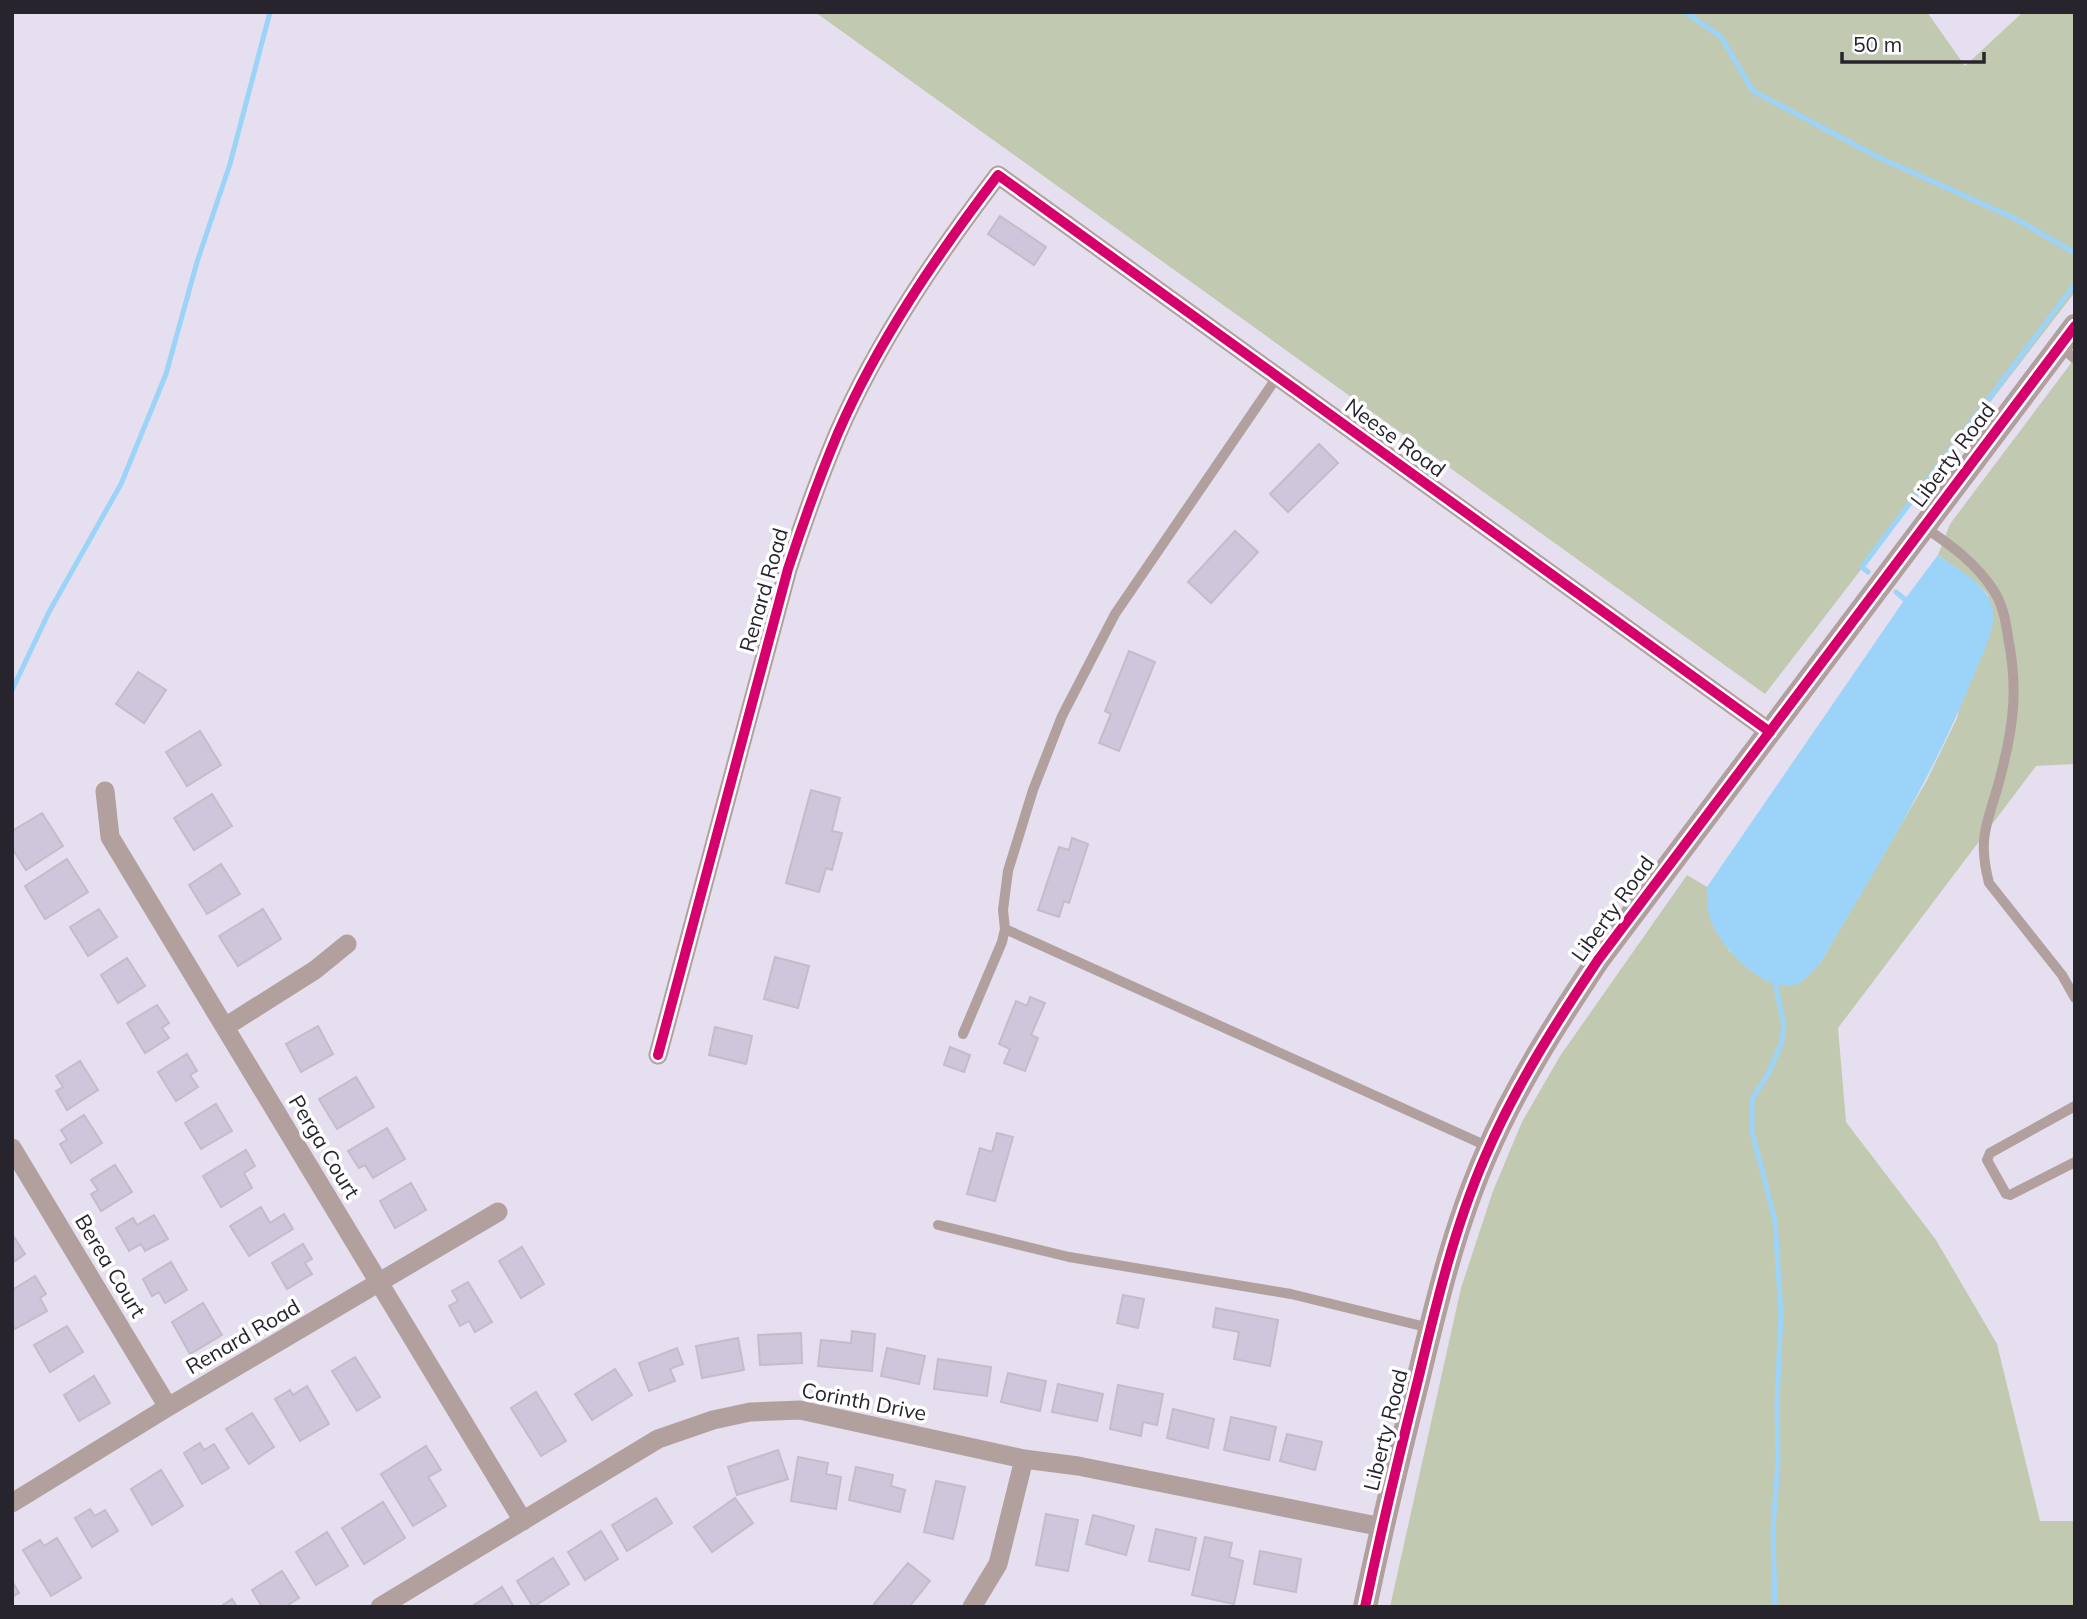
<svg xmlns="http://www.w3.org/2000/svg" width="2087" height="1619" font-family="Mulish,sans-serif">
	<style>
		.green { fill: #c1c9b1 }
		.water { fill: #9cd4f9 }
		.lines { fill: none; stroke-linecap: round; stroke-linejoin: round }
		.stream { stroke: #9cd4f9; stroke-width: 5 }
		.building { fill: #cfc6db; stroke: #c2bdca; stroke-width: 2 }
		.service { stroke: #b2a09e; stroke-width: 10 }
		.minor { stroke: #b2a09e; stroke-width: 19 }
		.tertiary { stroke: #b2a09e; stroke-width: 24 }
		.cycleway-casing { stroke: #fff; stroke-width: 15 }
		.cycleway { stroke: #d6006c; stroke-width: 10 }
		.labels { text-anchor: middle; stroke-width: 7; stroke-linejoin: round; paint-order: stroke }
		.street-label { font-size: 21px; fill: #27242e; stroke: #fff }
	</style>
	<rect width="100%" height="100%" fill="#e5dfef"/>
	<!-- green -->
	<path class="green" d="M815,12H1927L1965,66L2023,12H2075V292L1765,694Z
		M2075,358V764L2036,766L1838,1028L1846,1122L1936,1240L1997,1344L2040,1521H2075V1607H1390L1461,1288L1493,1191L1522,1122L1560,1056L1687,875L1707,887L1710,917L1730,952L1819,965L1926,782L1957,718L1988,595L1979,585L1938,555L1950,524Z"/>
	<!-- water -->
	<path class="water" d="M1938,555C1957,569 1990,585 1993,611C1995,632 1982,654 1975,672C1934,776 1875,870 1819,965C1811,973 1804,983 1793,985C1761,992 1716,943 1709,915C1707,906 1708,896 1707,887L1905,599Z"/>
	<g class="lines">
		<!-- stream -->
		<path class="stream" d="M1685,12L1721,37L1753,91L1880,158L2014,218L2075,253
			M1868,572L1862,567L2075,284
			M1896,592L1908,602
			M12,690L49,612L121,484L166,374L197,262L230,164L270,12
			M1774,979L1784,1024L1781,1045L1767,1076L1752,1099V1131L1775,1221L1781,1313L1777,1404L1778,1458L1773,1532L1775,1607"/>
	</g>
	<!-- building -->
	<path class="building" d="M1000,216L1046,247L1034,265L988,234Z
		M1319,444L1338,463L1288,512L1270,494Z
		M1235,531L1258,552L1211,603L1188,582Z
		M1129,651L1155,662L1119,751L1099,743L1111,714L1105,711Z
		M138,672L166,690L144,723L116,704Z
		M200,731L221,765L187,786L166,752Z
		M811,790L840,798L832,831L842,833L832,870L826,868L819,892L786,883Z
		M212,794L232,826L194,850L174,818Z
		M42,813L63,846L26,870L12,848V831Z
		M1072,838L1088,844L1069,903L1064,901L1059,917L1038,910L1059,847L1069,850Z
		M67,859L88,892L45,919L25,886Z
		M221,864L240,894L207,914L189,885Z
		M99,909L117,937L88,956L70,927Z
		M263,909L281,939L238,966L219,936Z
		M775,957L809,966L798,1008L764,999Z
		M127,958L145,986L118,1003L101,975Z
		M1030,997L1045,1003L1031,1035L1038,1038L1025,1071L1004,1063L1010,1049L999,1044L1016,1001L1027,1006Z
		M157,1005L169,1023L162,1028L169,1038L145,1053L127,1023Z
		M318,1026L333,1054L301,1072L286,1044Z
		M715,1027L752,1036L746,1064L709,1055Z
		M950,1047L970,1055L964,1072L944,1065Z
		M187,1054L197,1071L190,1075L198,1087L176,1101L158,1072Z
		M80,1061L98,1090L67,1110L56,1091L63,1087L56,1076Z
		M356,1077L374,1107L337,1129L319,1099Z
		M216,1104L232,1131L201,1149L185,1123Z
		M84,1115L102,1143L71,1163L60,1144L67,1140L61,1130Z
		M387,1128L405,1159L373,1178L365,1165L359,1168L348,1151Z
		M997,1133L1013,1137L995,1201L967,1194L980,1148L992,1152Z
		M246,1150L255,1166L244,1173L252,1188L221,1207L203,1176Z
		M115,1165L132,1192L101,1211L91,1194L98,1190L91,1180Z
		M411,1183L426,1210L395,1228L380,1201Z
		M261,1207L270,1223L284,1214L293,1229L249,1256L230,1226Z
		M154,1215L168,1239L145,1251L141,1244L129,1251L116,1228L133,1218L137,1225Z
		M12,1234L25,1254L12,1263Z
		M303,1244L312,1259L305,1263L312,1274L287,1289L272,1263Z
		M522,1247L544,1284L521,1298L499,1261Z
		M171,1262L187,1290L165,1303L159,1292L152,1296L143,1279Z
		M35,1276L46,1294L40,1298L47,1311L15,1329L12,1324V1290Z
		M468,1282L492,1322L475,1332L469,1321L460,1326L449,1306L458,1301L452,1291Z
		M1123,1295L1144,1299L1138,1328L1117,1323Z
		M203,1303L222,1335L190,1354L172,1322Z
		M1216,1308L1278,1320L1270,1366L1234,1359L1239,1332L1213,1327Z
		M67,1326L83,1352L50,1372L34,1345Z
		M852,1331L875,1334L872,1371L818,1366L821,1340L851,1343Z
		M801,1333L802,1363L760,1365L758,1335Z
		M738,1338L744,1370L702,1378L696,1346Z
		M677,1348L683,1364L670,1369L675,1381L649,1391L639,1363Z
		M887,1348L925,1356L919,1384L881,1376Z
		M355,1357L380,1397L357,1411L332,1371Z
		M938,1359L991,1367L987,1396L934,1389Z
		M615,1369L632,1395L592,1420L575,1394Z
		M1008,1373L1046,1381L1040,1411L1001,1402Z
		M94,1376L110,1403L79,1421L64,1395Z
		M1058,1384L1103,1394L1097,1421L1052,1412Z
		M1118,1385L1163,1394L1157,1425L1143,1422L1141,1436L1110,1429Z
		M307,1386L329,1424L300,1441L275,1399L290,1390L293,1395Z
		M536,1392L566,1441L541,1456L511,1408Z
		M1173,1409L1214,1419L1208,1448L1167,1438Z
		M252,1413L274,1447L249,1464L226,1429Z
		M1231,1417L1276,1427L1269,1460L1224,1450Z
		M1287,1434L1322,1442L1315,1470L1280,1461Z
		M200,1443L204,1450L214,1444L229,1468L202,1484L184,1453Z
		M426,1446L441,1470L428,1477L446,1506L413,1526L381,1474Z
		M778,1450L788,1479L737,1495L728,1467Z
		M798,1457L828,1463L826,1474L841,1477L836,1509L791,1501Z
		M856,1467L893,1475L891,1486L905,1490L900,1512L849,1500Z
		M161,1470L183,1506L152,1525L131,1489Z
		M936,1481L965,1487L953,1539L924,1532Z
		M656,1498L672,1523L627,1551L612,1525Z
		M735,1498L753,1523L712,1552L694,1527Z
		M383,1502L405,1538L364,1564L342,1528Z
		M90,1509L95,1516L105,1510L118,1531L92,1547L75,1518Z
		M1046,1514L1078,1520L1068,1571L1036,1565Z
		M1093,1515L1134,1526L1126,1555L1086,1544Z
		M1156,1529L1196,1538L1189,1570L1149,1561Z
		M601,1531L618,1559L585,1580L568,1552Z
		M327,1532L348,1566L316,1585L296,1552Z
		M1205,1537L1232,1543L1229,1557L1243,1561L1234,1604L1192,1595Z
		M57,1538L81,1578L51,1596L23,1550L40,1540L44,1546Z
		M1260,1551L1301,1559L1296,1592L1254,1584Z
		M553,1558L569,1584L533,1607L517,1581Z
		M908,1563L930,1581L909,1607H877L874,1604Z
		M282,1571L299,1598L285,1607H262L252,1590Z
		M12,1581L19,1593L12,1597Z
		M502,1587L514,1607H471Z
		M232,1599L237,1607H220Z"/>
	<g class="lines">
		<!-- service -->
		<path class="service" d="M2060,346L2075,359
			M1924,527C1951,545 1976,563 1994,591C2003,605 2006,621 2008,637C2018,687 2014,725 2001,774C1990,820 1976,833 1989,883L2062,975L2075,998
			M1005,929L1489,1147
			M963,1034L1002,942L1005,929L1003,910L1008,871L1033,790L1062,716L1115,614L1277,377
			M2075,1106L1990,1153L1987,1160L2006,1194L2010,1195L2075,1162
			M938,1225L1069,1257L1291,1294L1430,1328"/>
		<!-- minor -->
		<path class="minor" d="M105,791L110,837L523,1521
			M225,1027L315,970L347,944
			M658,1055L788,569C803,523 819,478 838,433C878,341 937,255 998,175L1770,732
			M12,1148L168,1407
			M12,1503L168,1407L498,1212
			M380,1607L658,1439L713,1420L750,1412L800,1410L1024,1459L1078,1466L1382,1527
			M972,1607L998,1564L1024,1459"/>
		<!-- tertiary -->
		<path class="tertiary" d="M1365,1607C1381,1531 1399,1455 1418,1380C1436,1305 1454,1228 1485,1157C1515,1087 1556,1023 1598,960L2075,326"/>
		<!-- cycleway casing -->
		<g class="cycleway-casing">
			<path id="cycleway" d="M658,1055L788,569C803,523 819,478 838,433C878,341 937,255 998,175L1770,732
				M1365,1607C1381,1531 1399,1455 1418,1380C1436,1305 1454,1228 1485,1157C1515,1087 1556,1023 1598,960L2075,326"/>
		</g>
		<!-- cycleway -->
		<use href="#cycleway" class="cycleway"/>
	</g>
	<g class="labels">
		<!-- street labels -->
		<g class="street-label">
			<text transform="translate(1395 438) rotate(36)" y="7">Neese Road</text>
			<text transform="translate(1953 455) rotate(-53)" y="7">Liberty Road</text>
			<text transform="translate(764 590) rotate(-74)" y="7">Renard Road</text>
			<text transform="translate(1613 909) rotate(-54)" y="7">Liberty Road</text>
			<text transform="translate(324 1147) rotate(59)" y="7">Perga Court</text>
			<text transform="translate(110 1266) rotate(59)" y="7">Berea Court</text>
			<text transform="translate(243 1337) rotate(-30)" y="7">Renard Road</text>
			<text transform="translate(864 1402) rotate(11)" y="7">Corinth Drive</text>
			<text transform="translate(1386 1430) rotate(-76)" y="7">Liberty Road</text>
		</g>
	</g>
	<!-- border -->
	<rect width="2087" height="1619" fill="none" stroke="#27242e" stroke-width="28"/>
	<!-- scale -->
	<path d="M1842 52v10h142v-10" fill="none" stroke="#27242e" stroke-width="3.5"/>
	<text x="1853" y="52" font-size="21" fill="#27242e" stroke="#ffffff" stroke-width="5" paint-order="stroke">50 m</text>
</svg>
